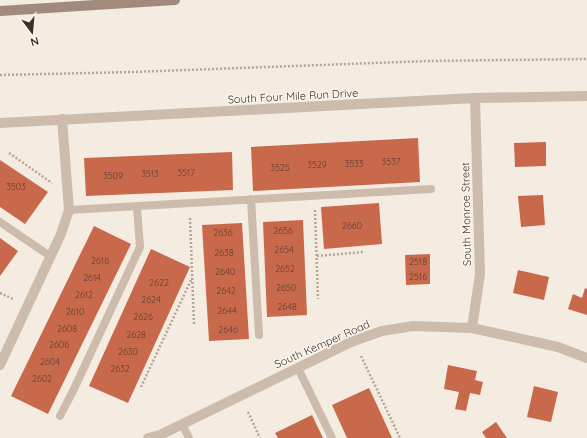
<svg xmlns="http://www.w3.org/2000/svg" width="587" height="438" font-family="Quicksand,sans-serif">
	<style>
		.building { fill: #c8694b }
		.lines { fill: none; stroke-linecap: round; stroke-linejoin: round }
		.path { stroke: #b9a596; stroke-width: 2.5; stroke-dasharray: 2 2; stroke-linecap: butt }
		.service { stroke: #cdbbac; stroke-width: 8 }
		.minor { stroke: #cdbbac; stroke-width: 10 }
		.secondary { stroke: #a18a7d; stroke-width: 10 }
		.labels { text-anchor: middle; stroke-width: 3; stroke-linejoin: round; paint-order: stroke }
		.number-label { font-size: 9px; fill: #5e3e33 }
		.street-label { font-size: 11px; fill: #3b302b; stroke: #fbf5ee }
	</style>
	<rect width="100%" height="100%" fill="#f4ebe1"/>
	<!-- building -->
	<path class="building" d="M418,138L420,182L253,191L251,147Z
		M546,142V166L515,167L514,143Z
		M232,152L233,190L86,196L84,158Z
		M0,160L48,192L25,224L0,207Z
		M543,195L545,225L521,227L518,196Z
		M379,203L382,244L324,249L321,207Z
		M303,220L307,315L267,317L263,222Z
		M242,223L249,339L209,341L202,225Z
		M94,226L131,244L48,414L11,396Z
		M0,238L18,251L0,276Z
		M151,249L190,267L128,403L89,386Z
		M430,254V284L406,285L405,255Z
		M518,270L549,277L544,300L513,293Z
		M585,288L587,289V315L568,309L573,294L582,298Z
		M448,365L477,371L475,380L483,382L480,395L470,393L466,411L455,409L459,392L444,389Z
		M534,386L558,392L551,422L527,417Z
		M369,388L377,405L392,438H347L332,405Z
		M312,415L323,438H278L275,433Z
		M496,422L507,438H486L482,432Z"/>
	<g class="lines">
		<!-- path -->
		<path class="path" d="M0,75L133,72L428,61L587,59
			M9,153L52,183
			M315,210L318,299
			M190,218L194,324
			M317,256L364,252
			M0,293L13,299
			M361,356L400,438
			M141,387L192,278
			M248,412L260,438"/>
		<!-- service -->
		<path class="service" d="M251,199L259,335
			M69,210L431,189
			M0,222L50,256
			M298,368L332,438
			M60,416L74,389L140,247L137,207
			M182,424L189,438"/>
		<!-- minor -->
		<path class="minor" d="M0,123L475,98L587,96
			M472,328L480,274L475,98
			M0,365L61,234L69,210L62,119
			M148,438L160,435L351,342L382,331L413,326L472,328L558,347L587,358"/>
		<!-- secondary -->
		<path class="secondary" d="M0,11L175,0"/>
	</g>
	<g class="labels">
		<!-- number labels -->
		<g class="number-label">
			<text x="391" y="165">3537</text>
			<text x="354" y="167">3533</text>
			<text x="317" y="168">3529</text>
			<text x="280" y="171">3525</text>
			<text x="186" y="176">3517</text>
			<text x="150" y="177">3513</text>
			<text x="113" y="179">3509</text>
			<text x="16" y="190">3503</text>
			<text x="352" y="229">2660</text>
			<text x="283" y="234">2656</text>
			<text x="223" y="236">2636</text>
			<text x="284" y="253">2654</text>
			<text x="224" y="256">2638</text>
			<text x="100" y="264">2616</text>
			<text x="418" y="265">2518</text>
			<text x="285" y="272">2652</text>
			<text x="225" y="275">2640</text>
			<text x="418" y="280">2516</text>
			<text x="92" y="281">2614</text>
			<text x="159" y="286">2622</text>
			<text x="286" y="291">2650</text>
			<text x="226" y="294">2642</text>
			<text x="84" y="298">2612</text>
			<text x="151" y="303">2624</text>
			<text x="287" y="310">2648</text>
			<text x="227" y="314">2644</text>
			<text x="75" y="315">2610</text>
			<text x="143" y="320">2626</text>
			<text x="67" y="332">2608</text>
			<text x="228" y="333">2646</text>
			<text x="136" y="338">2628</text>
			<text x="59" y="348">2606</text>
			<text x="128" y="355">2630</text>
			<text x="50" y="365">2604</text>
			<text x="120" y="372">2632</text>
			<text x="42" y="382">2602</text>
		</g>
		<!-- street labels -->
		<g class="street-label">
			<text transform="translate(293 96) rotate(-3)" y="4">South Four Mile Run Drive</text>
			<text transform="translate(466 214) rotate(-91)" y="4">South Monroe Street</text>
			<text transform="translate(322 344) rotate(-24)" y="4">South Kemper Road</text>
		</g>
	</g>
	<!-- north arrow -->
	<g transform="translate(32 32) rotate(164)" stroke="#fbf5ee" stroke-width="3" paint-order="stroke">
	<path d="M0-3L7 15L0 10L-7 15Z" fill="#3b302b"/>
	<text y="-6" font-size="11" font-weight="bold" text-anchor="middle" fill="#3b302b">N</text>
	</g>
</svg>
